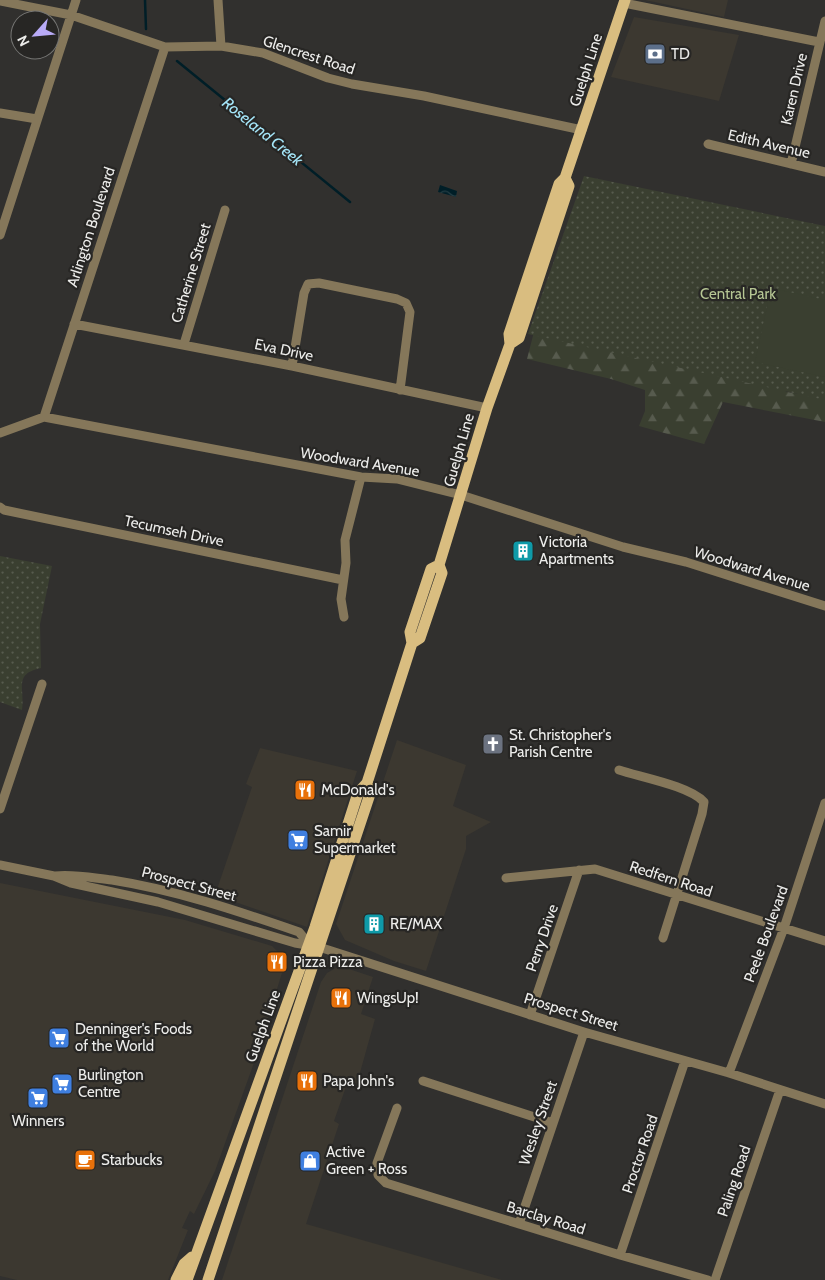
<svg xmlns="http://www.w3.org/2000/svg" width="825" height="1280" font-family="Cabin,sans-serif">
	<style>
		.built { fill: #3c3830 }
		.forest { fill: url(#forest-firs) }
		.park { fill: url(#park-dots) }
		.garden { fill: #3a3f30 }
		.water { fill: url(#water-waves) }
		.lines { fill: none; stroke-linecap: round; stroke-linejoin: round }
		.stream { stroke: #001e27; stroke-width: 2.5 }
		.minor { stroke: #85775a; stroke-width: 9 }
		.major { stroke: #d9bd80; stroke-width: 11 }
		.labels { text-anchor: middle; stroke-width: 4.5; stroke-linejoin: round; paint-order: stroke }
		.poi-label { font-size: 15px; fill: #ededeb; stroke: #272624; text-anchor: start }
		.street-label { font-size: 15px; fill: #ededeb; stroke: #272624 }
		.park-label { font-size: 15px; fill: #b6c694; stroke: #272624 }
		.water-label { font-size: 16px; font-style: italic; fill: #a5e6f9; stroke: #272624 }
	</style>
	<defs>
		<pattern id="forest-firs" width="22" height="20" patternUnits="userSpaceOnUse" patternTransform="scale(1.25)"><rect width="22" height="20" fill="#3a3f30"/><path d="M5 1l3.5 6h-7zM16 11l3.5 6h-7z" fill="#575b4e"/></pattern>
		<pattern id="park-dots" width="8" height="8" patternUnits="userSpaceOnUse" patternTransform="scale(1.25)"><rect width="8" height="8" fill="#3a3f30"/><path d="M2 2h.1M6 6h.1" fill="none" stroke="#575b4e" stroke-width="1.8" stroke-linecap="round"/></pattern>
		<pattern id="water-waves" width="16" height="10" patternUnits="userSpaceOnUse" patternTransform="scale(1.25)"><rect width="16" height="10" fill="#001e27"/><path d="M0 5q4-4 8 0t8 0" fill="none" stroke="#263f46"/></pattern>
	</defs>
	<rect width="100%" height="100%" fill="#31302e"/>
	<!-- built -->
	<path class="built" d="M645,0H728L724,17Z
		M634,17L739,35L719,101L611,77Z
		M397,740L466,765L453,806L491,822L466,836V849L426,971L394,961L345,940L336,924Z
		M260,748L357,771L307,927L215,895L252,787L246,784Z
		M0,883L185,920L272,946L286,960L255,1060L215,1171L194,1214L190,1211L182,1228L188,1230L168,1280H17L0,1276Z
		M336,968H346L373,977L361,1014L375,1019L356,1087L347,1084L334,1121L339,1124L306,1224L502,1280H222L321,982L327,973Z"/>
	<!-- forest -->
	<path class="forest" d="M535,328L757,376L787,392L825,398V422L723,402L704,444L639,426L645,411V390L611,379L527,359Z"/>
	<!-- park -->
	<path class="park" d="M584,176L825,226V400L528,334Z
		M0,556L52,566L40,624L41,668C13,674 25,688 22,710L0,702Z"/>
	<!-- garden -->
	<path class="garden" d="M771,288L825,300V377L755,362Z"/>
	<!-- water -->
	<path class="water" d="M440,185L457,191L456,197L438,192Z"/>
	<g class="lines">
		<!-- stream -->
		<path class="stream" d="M145,0L146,29
			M177,61L350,202"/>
		<!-- minor -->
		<path class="minor" d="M218,0L221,46
			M0,1L71,15L165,47L221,46L263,53L328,78L352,84L424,96L582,130
			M624,3L819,42
			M0,113L37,119
			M708,144L825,172
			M791,164L825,21
			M0,235L76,0
			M74,324L292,366L487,408
			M184,344L225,210
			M292,366L304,293L308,284L319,283L397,299L406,303L410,312L400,390
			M44,417L165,47
			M0,433L44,417L361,477L397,479L461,495L623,547L686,562L825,606
			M0,507L4,510L343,580
			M344,617L341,599L346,563L345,540L361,477
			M619,770C640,777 690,786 704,802L702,814L663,938
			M0,809L42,684
			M0,865L54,876L71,883L158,902L295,943L319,947L584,1032L729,1073L825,1104
			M55,876C75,874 93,878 112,880C176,890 238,911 299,932L309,944
			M506,878L595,869L825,941
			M530,1015L579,870
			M729,1073L784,928L825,803
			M423,1081L553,1123
			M397,1108L377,1163L378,1175L386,1183L620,1255L708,1280
			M519,1224L584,1032
			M620,1255L685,1061
			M715,1280L780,1090"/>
		<!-- major -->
		<path class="major" d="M510,344L519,338L569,186L565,178
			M412,643L420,638L442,573L439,565L487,408L510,344L509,334L559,184L565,178L625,0
			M176,1280L184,1264L192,1257
			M187,1280L315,927L358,793L367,783
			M208,1280L369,797L367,783L412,643L410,632L431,569L439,565"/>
	</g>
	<!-- icons -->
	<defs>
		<g id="bank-square" transform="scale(1.125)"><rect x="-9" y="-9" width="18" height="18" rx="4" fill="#5c6f8a" stroke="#272624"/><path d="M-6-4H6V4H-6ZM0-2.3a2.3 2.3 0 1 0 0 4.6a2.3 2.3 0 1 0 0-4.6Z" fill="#fff"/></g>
		<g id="building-square" transform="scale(1.125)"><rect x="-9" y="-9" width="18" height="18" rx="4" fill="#0f9aa8" stroke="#272624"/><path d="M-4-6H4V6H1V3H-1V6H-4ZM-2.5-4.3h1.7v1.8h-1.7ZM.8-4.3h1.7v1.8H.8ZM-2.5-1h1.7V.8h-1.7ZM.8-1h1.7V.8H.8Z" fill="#fff"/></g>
		<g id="church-square" transform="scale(1.125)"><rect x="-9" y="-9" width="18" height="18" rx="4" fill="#6b7280" stroke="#272624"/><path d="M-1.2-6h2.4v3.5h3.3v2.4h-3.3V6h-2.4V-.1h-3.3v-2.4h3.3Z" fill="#fff"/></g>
		<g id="restaurant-square" transform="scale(1.125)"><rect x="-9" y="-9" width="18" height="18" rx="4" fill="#e8710a" stroke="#272624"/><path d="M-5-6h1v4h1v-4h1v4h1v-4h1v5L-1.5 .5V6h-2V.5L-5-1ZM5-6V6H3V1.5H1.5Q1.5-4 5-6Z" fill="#fff"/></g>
		<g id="supermarket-square" transform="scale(1.125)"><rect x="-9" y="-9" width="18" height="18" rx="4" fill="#3f7fe0" stroke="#272624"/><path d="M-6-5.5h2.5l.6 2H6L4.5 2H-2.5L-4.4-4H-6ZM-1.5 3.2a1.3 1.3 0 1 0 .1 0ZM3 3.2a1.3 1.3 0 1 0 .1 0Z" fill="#fff"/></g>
		<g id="cafe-square" transform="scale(1.125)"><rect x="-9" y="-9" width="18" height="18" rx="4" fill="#e8710a" stroke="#272624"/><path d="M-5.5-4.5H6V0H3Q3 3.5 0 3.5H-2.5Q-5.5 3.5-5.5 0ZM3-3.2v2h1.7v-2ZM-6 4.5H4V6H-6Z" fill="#fff"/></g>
		<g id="shop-square" transform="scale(1.125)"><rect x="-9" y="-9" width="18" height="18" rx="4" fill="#3f7fe0" stroke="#272624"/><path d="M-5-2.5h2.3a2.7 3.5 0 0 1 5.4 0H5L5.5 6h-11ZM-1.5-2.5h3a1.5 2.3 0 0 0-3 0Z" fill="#fff"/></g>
	</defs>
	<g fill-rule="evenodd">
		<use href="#bank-square" x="655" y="54"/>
		<use href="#building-square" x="523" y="551"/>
		<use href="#church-square" x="493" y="744"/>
		<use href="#restaurant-square" x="305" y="790"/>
		<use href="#supermarket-square" x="298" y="840"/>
		<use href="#building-square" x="374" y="924"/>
		<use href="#restaurant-square" x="277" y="962"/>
		<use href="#restaurant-square" x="341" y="998"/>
		<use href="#supermarket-square" x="59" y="1038"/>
		<use href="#restaurant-square" x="307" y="1081"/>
		<use href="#supermarket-square" x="62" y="1084"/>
		<use href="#supermarket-square" x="38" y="1098"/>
		<use href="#cafe-square" x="85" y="1160"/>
		<use href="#shop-square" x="310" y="1161"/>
	</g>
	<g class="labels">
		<!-- poi labels -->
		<g class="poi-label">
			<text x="671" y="59">TD</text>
			<text x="539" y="547">Victoria<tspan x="539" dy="17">Apartments</tspan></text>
			<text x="509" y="740">St. Christopher's<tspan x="509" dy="17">Parish Centre</tspan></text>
			<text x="321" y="795">McDonald's</text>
			<text x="314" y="836">Samir<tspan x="314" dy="17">Supermarket</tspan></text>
			<text x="390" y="929">RE/MAX</text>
			<text x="293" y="967">Pizza Pizza</text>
			<text x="357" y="1003">WingsUp!</text>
			<text x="75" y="1034">Denninger's Foods<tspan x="75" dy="17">of the World</tspan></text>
			<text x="78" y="1080">Burlington<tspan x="78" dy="17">Centre</tspan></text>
			<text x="323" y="1086">Papa John's</text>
			<text x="38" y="1126" text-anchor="middle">Winners</text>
			<text x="326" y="1157">Active<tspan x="326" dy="17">Green + Ross</tspan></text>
			<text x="101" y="1165">Starbucks</text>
		</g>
		<!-- street labels -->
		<g class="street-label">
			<text transform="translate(309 55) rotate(18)" y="5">Glencrest Road</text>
			<text transform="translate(586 70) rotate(-72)" y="5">Guelph Line</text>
			<text transform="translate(794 89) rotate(-77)" y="5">Karen Drive</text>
			<text transform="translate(769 144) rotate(13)" y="5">Edith Avenue</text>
			<text transform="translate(91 227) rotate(-72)" y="5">Arlington Boulevard</text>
			<text transform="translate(191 273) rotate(-73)" y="5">Catherine Street</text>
			<text transform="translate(284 350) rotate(12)" y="5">Eva Drive</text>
			<text transform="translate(459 450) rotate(-74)" y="5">Guelph Line</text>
			<text transform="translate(360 462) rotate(9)" y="5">Woodward Avenue</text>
			<text transform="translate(174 531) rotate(12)" y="5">Tecumseh Drive</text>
			<text transform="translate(752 569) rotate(17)" y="5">Woodward Avenue</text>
			<text transform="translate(671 879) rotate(18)" y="5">Redfern Road</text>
			<text transform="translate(189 884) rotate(15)" y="5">Prospect Street</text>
			<text transform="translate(766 934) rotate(-70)" y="5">Peele Boulevard</text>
			<text transform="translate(542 938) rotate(-71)" y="5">Perry Drive</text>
			<text transform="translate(571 1012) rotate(17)" y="5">Prospect Street</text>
			<text transform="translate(263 1026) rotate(-70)" y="5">Guelph Line</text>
			<text transform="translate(538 1123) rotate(-71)" y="5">Wesley Street</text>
			<text transform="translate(640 1154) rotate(-71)" y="5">Proctor Road</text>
			<text transform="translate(734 1181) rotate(-71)" y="5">Paling Road</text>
			<text transform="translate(546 1218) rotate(17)" y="5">Barclay Road</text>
		</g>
		<!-- park labels -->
		<g class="park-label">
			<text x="738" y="299">Central Park</text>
		</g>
		<!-- water labels -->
		<g class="water-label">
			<text transform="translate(263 131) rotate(39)" y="6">Roseland Creek</text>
		</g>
	</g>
	<!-- north arrow -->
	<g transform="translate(35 35) rotate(243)"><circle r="24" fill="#272624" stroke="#767674"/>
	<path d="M0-4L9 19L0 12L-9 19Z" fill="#b9abf7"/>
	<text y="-8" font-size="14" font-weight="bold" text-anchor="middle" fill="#ededeb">N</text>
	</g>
</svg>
